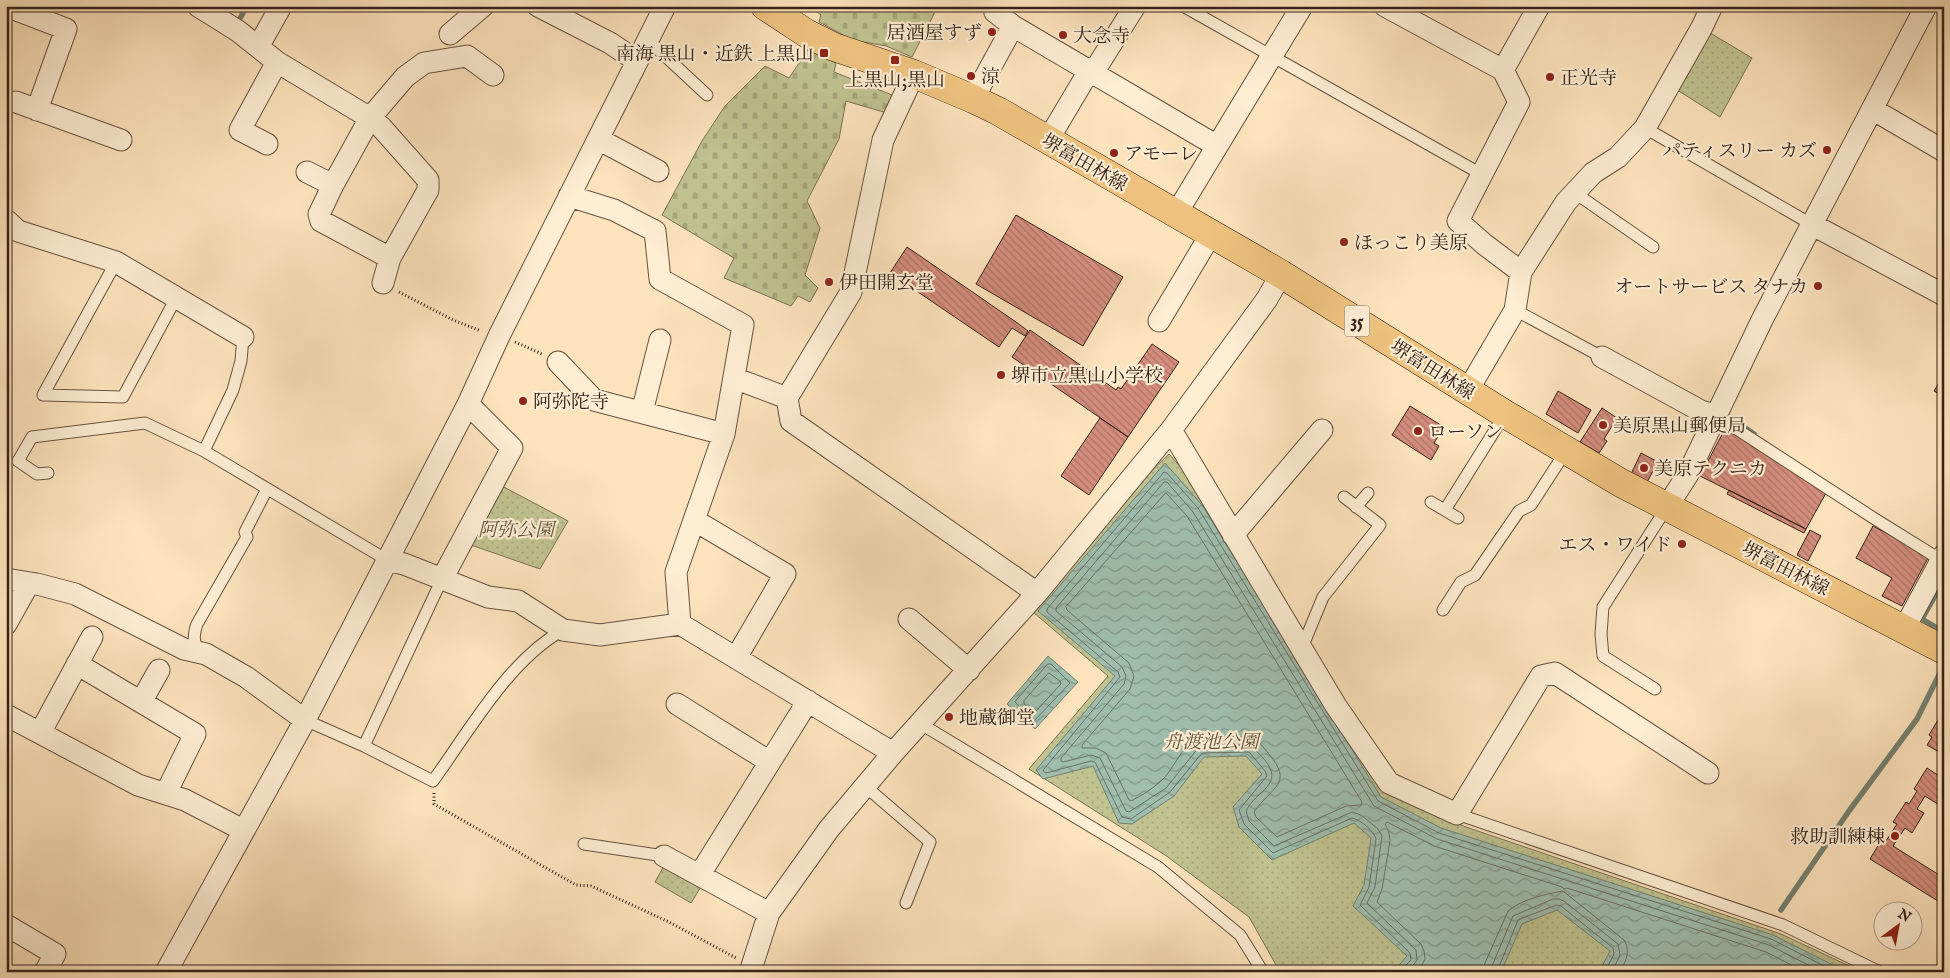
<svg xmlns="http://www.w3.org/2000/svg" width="1950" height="978" font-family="'IM FELL English','Noto Serif JP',serif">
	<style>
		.green { fill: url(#green-dots); stroke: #7c7254 }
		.cemetery { fill: url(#cemetery-stones); stroke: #7c7254 }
		.water { fill: url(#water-waves); stroke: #758072 }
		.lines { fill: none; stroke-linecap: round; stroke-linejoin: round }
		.shore { stroke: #6b7063; stroke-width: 1 }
		.stream { stroke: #758072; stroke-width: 5.5 }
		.building { fill: url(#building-back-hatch); stroke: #372218 }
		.service-casing { stroke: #685241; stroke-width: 13 }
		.minor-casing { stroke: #685241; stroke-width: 23 }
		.primary-casing { stroke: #372218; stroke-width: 29 }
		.path { stroke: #372218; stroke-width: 3; stroke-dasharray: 1 2.5; stroke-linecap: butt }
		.service { stroke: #fdedd3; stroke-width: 11 }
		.minor { stroke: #fdedd3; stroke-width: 21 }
		.primary { stroke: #eec27e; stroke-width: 28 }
		.poi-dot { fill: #8f2418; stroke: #fdedd3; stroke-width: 2 }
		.labels { text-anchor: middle; stroke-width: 4.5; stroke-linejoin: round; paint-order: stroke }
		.shield { fill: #fdedd3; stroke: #725f50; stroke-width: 1 }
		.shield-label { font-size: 18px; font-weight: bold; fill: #372218 }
		.poi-label { font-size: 19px; fill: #372218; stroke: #fdedd3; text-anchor: start }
		.street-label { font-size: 19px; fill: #372218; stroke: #fdedd3 }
		.park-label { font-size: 19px; font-style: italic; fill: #60523c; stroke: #fdedd3 }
	</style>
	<defs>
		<pattern id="green-dots" width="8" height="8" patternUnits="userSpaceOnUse" patternTransform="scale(1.25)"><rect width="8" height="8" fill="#c0c390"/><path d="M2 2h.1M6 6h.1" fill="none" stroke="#a6a77b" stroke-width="1.8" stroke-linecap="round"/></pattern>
		<pattern id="cemetery-stones" width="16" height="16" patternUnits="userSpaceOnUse" patternTransform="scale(1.25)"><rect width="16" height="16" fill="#c0c390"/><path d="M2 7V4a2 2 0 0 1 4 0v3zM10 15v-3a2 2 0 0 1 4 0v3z" fill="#a6a77b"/></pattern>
		<pattern id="water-waves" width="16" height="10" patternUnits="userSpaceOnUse" patternTransform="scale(1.25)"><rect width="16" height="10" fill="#9fbeae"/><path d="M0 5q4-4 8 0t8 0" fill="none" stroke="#829a8d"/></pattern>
		<pattern id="building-back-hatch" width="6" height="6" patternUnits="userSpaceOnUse" patternTransform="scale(1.25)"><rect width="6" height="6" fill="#d48d7d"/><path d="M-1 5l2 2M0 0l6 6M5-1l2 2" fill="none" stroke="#ad7365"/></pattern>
	</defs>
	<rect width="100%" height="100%" fill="#fce3bc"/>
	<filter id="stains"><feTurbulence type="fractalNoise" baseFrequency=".004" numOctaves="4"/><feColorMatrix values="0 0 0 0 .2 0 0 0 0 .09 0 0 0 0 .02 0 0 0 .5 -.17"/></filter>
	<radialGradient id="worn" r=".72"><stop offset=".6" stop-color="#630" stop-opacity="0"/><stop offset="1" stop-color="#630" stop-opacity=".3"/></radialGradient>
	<!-- green -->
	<path class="green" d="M1707,31L1752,58L1720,117L1674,88Z
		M1169,454L1192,480L1332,708L1431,813L1466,827L1781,934L1862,972H1280L1249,917L1165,855L1029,769L1108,676L1033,612L1125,496Z
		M500,485L568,521L540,569L468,544Z
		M665,864L702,885L691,903L655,882Z"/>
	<!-- cemetery -->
	<path class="cemetery" d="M809,6H937L934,14L912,57L886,46L853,40L819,22L821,15Z
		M808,50L836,63L834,72L892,95L887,113L846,101L839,139L807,201L820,228L805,275L818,288L810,302L798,296L791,306L724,278L734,258L662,215L702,141L725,106L765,66L789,78Z"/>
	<!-- water -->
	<path class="water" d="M1165,463L1202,505L1381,797L1441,828L1773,935L1847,972H1599L1610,951L1557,910L1522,924L1501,972H1393L1407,956L1353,906L1364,885L1371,838L1354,823L1272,860L1239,827L1233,807L1262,774L1246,756L1204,757L1174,796L1132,824L1119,823L1093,766L1043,779L1036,770L1115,676L1038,611Z
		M1048,656L1078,682L1035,729L1007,704Z"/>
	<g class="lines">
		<!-- shore -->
		<path class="shore" d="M1166,493L1187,516L1362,802L1361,805L1346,806L1277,837L1256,817L1254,812C1271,787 1295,784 1268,753C1264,748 1260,742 1254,739C1246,735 1202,736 1194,741C1179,750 1173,771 1160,782C1152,789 1141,796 1131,801L1129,800L1106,753L1096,748H1082V745L1130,689L1134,676L1129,663L1067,610L1066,607Z
			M1048,664H1051L1070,683L1034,721L1015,702Z
			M1049,673L1060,681L1061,684L1036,711L1033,712L1024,704V701Z
			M1399,972L1411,960L1410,953L1360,905L1369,887L1376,839C1374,831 1361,820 1352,818L1273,853L1244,824L1239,810L1267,776L1265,771L1249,752L1202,753L1170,792L1131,819L1122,817L1095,762L1091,761L1046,773L1043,771L1044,769L1120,677L1118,672L1047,612V609L1164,472L1167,473L1198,508L1378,801L1439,833L1771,939L1836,972
			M1408,972L1417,960L1416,950L1367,903L1375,887L1382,836L1378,829L1361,815L1352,812L1274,846L1249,821L1246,811C1256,790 1286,785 1264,759C1258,753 1254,746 1246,745L1199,747L1166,788L1129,812L1126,811L1100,758L1091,755L1063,762L1061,761V758L1124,684L1126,676L1122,667L1056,611V608L1164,482H1167L1193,512L1374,806L1437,839L1769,945L1822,972
			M1418,972L1425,959L1424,951L1421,944L1377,902L1382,889L1390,841L1389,832L1385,824L1387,822L1434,846L1562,887L1564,889L1567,888L1766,952L1805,972
			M1483,972L1485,963L1508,911C1522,899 1546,894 1563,891L1624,940C1631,952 1626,960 1620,972
			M1491,972L1492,966L1513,916L1553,899H1559L1564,901L1618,944L1620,955L1612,972
			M1497,972L1518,920L1556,905L1561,906L1613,948L1614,954L1605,972"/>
		<!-- stream -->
		<path class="stream" d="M239,20L247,6
			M1726,410L1728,416L1754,434
			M1944,580L1922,619L1944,632
			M1781,910L1849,811L1917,719L1943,667"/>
	</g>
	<!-- building -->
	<path class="building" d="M1016,215L1123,277L1083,346L976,284Z
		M907,247L1016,322L1028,331L1025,336L1012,328L999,347L890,273Z
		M1030,330L1116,390L1118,387L1121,389L1152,344L1179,362L1128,437L1012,357Z
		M1944,374V397L1934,391Z
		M1558,391L1591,410L1578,433L1546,414Z
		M1410,406L1444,427L1434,443L1439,446L1431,460L1392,435Z
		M1602,408L1617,418L1604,439L1607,441L1599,453L1580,442Z
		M1100,418L1128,437L1089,495L1061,476Z
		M1726,427L1826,493L1806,529L1700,476Z
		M1641,453L1658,462L1647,482L1631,474Z
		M1729,490L1806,529L1804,533L1727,494Z
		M1873,526L1919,551L1918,553L1928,558L1902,606L1882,596L1892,578L1856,558Z
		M1810,530L1821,536L1808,561L1797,555Z
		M1944,710V755L1927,745L1932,737L1929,735Z
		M1927,768L1944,779V808L1925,796L1917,809L1924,813L1912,833L1905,828L1893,846L1944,878V890L1938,901L1870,859L1882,839L1886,841L1897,824L1893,822L1906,802L1909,804L1917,791L1914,789Z"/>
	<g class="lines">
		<!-- service casing -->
		<g class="service-casing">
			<path id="service" d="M1183,6L1481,174
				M648,40L707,95
				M1645,128L1811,224
				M1575,193L1653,247
				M116,262L43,395L123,397L176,298
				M1515,310L1602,357
				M243,337L241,361L233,390L204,451L387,560
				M1715,415L1875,519L1941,560
				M48,473L37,474L18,461L32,437L145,423L204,451
				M1431,502L1458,518
				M1356,507L1368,493
				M1445,510L1505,414
				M1443,610L1461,582L1475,575L1519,511L1531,505L1566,451
				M1302,648L1323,597L1380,525L1344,497
				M200,653C193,642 193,635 197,624L247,537L245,532L267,489
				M1655,689L1603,656L1601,634L1603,607L1667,507
				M305,720L364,746L433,781C469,731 509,660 563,630
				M921,724L1158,867L1240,935L1263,972
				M364,746L442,579
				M865,786L930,842L906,903
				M1457,814L1783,925L1880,972
				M584,844L664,856"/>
		</g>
		<!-- minor casing -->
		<g class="minor-casing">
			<path id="minor" d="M6,6L66,29L37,110
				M198,6L238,31L277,62L370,118L381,127L428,180V190L390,258L383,283
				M538,6L610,43L637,61
				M997,6L995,12L1013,26L1217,146
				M1385,6L1503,70L1519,102L1458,221L1484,244L1521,272L1515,310L1468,390
				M450,34L483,6
				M258,47L281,6
				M1503,70L1539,6
				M973,99L1013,26
				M16,102L121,140
				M1872,109L1944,151
				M598,139L658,171
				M1048,140L1089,71L1098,65L1135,6
				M267,144L240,130L277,62
				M307,172L333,185
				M569,196L614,210L655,231L660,279L743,325L724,434L676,572L680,624
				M1176,214L1302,6
				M6,220L18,231L116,262L243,337
				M1811,224L1944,295
				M390,258L321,221L319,214L333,185L370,118L405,77L424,63L467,56L493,75
				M1521,272L1566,202L1593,173L1618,157L1645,128L1701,29L1712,6
				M1159,321L1211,234
				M1602,357L1701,411L1715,415
				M558,362L594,400L724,434
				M734,378L787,398L791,421L1037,593
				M787,398L851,292L883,140L914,74
				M642,412L660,340
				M1171,430L1336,706L1389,783L1457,814L1541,676L1555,673L1708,773
				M1667,507L1688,474L1763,318L1926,6
				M694,520L785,574L736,658
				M1233,535L1322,430
				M387,560L404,564L488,597L518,601L563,630L600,635L680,624L893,753L1037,593L1171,430L1267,299L1281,274
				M6,579L37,584L75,594L184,649L206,654L246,677L305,720
				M442,579L512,448L468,404
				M909,619L969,670
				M6,624L29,583
				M1904,629L1944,555
				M77,664L195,734L166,793
				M141,702L159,670
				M677,704L770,762
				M6,715L138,785L185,800L243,830
				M40,733L92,637
				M664,856L769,913
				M700,874L808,701
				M6,925L55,954L45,972
				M752,966L769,913L829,829L893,753
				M166,972L305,720L468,404L499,336L665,6"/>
		</g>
		<!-- primary casing -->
		<g class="primary-casing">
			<path id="primary" d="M765,6L806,33L834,47L914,74L973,99L998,111L1281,274L1505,414L1621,483L1944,650"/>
		</g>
		<!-- path -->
		<path class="path" d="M399,292L453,320L481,331
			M515,342L542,354
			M434,793V804L576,885L591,886L669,922L736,958"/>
		<!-- service -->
		<use href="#service" class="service"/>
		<!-- minor -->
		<use href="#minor" class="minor"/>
		<!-- primary -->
		<use href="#primary" class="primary"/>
	</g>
	<!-- markers -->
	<g class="poi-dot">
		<circle cx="992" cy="32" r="5"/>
		<circle cx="1063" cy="35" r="5"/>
		<rect x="819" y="48" width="10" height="10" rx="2.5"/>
		<rect x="890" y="55" width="10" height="10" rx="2.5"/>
		<circle cx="971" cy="76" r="5"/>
		<circle cx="1550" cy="77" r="5"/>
		<circle cx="1827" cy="150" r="5"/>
		<circle cx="1114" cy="153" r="5"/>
		<circle cx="1344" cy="242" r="5"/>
		<circle cx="829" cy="282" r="5"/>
		<circle cx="1818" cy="286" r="5"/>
		<circle cx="1001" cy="375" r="5"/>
		<circle cx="523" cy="401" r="5"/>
		<circle cx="1603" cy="425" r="5"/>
		<circle cx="1418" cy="431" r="5"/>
		<circle cx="1644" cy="468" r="5"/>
		<circle cx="1682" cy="544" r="5"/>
		<circle cx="949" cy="717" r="5"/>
		<circle cx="1895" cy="836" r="5"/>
	</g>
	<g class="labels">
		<!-- shield labels -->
		<rect class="shield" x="1344.5" y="305.5" width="25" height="31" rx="4"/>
		<g class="shield-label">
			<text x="1357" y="327">35</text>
		</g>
		<!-- poi labels -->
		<g class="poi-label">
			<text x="982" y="39" text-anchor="end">居酒屋すず</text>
			<text x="1073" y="42">大念寺</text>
			<text x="814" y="60" text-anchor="end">南海 黒山・近鉄 上黒山</text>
			<text x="981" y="83">涼</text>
			<text x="1560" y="84">正光寺</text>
			<text x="895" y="86" text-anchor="middle">上黒山;黒山</text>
			<text x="1817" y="157" text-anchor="end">パティスリー カズ</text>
			<text x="1124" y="160">アモーレ</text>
			<text x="1354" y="249">ほっこり美原</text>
			<text x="839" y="289">伊田開玄堂</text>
			<text x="1808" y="293" text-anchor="end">オートサービス タナカ</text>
			<text x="1011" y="382">堺市立黒山小学校</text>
			<text x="533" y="408">阿弥陀寺</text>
			<text x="1613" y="432">美原黒山郵便局</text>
			<text x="1428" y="438">ローソン</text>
			<text x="1654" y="475">美原テクニカ</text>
			<text x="1672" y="551" text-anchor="end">エス・ワイド</text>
			<text x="959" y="724">地蔵御堂</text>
			<text x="1885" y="843" text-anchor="end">救助訓練棟</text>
		</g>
		<!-- street labels -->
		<g class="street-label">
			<text transform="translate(1085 162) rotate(30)" y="7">堺富田林線</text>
			<text transform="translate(1433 369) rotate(32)" y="7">堺富田林線</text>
			<text transform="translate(1786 568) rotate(27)" y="7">堺富田林線</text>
		</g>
		<!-- park labels -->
		<g class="park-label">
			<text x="516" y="536">阿弥公園</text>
			<text x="1211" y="748">舟渡池公園</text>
		</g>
	</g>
	<!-- margin -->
	<rect width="1950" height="978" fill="none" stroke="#fce3bc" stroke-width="25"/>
	<rect x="8" y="8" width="1935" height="963" fill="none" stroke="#372218" stroke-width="2.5"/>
	<rect x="12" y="12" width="1925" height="953" fill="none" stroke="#372218"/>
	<!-- north arrow -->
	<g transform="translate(1898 926) rotate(32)"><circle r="24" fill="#fdedd3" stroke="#ae9c88"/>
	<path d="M0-4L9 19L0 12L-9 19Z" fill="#8f2418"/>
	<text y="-8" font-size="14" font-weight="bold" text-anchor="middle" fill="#372218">N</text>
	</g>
	<rect width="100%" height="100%" filter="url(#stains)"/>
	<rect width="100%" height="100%" fill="url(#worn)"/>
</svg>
